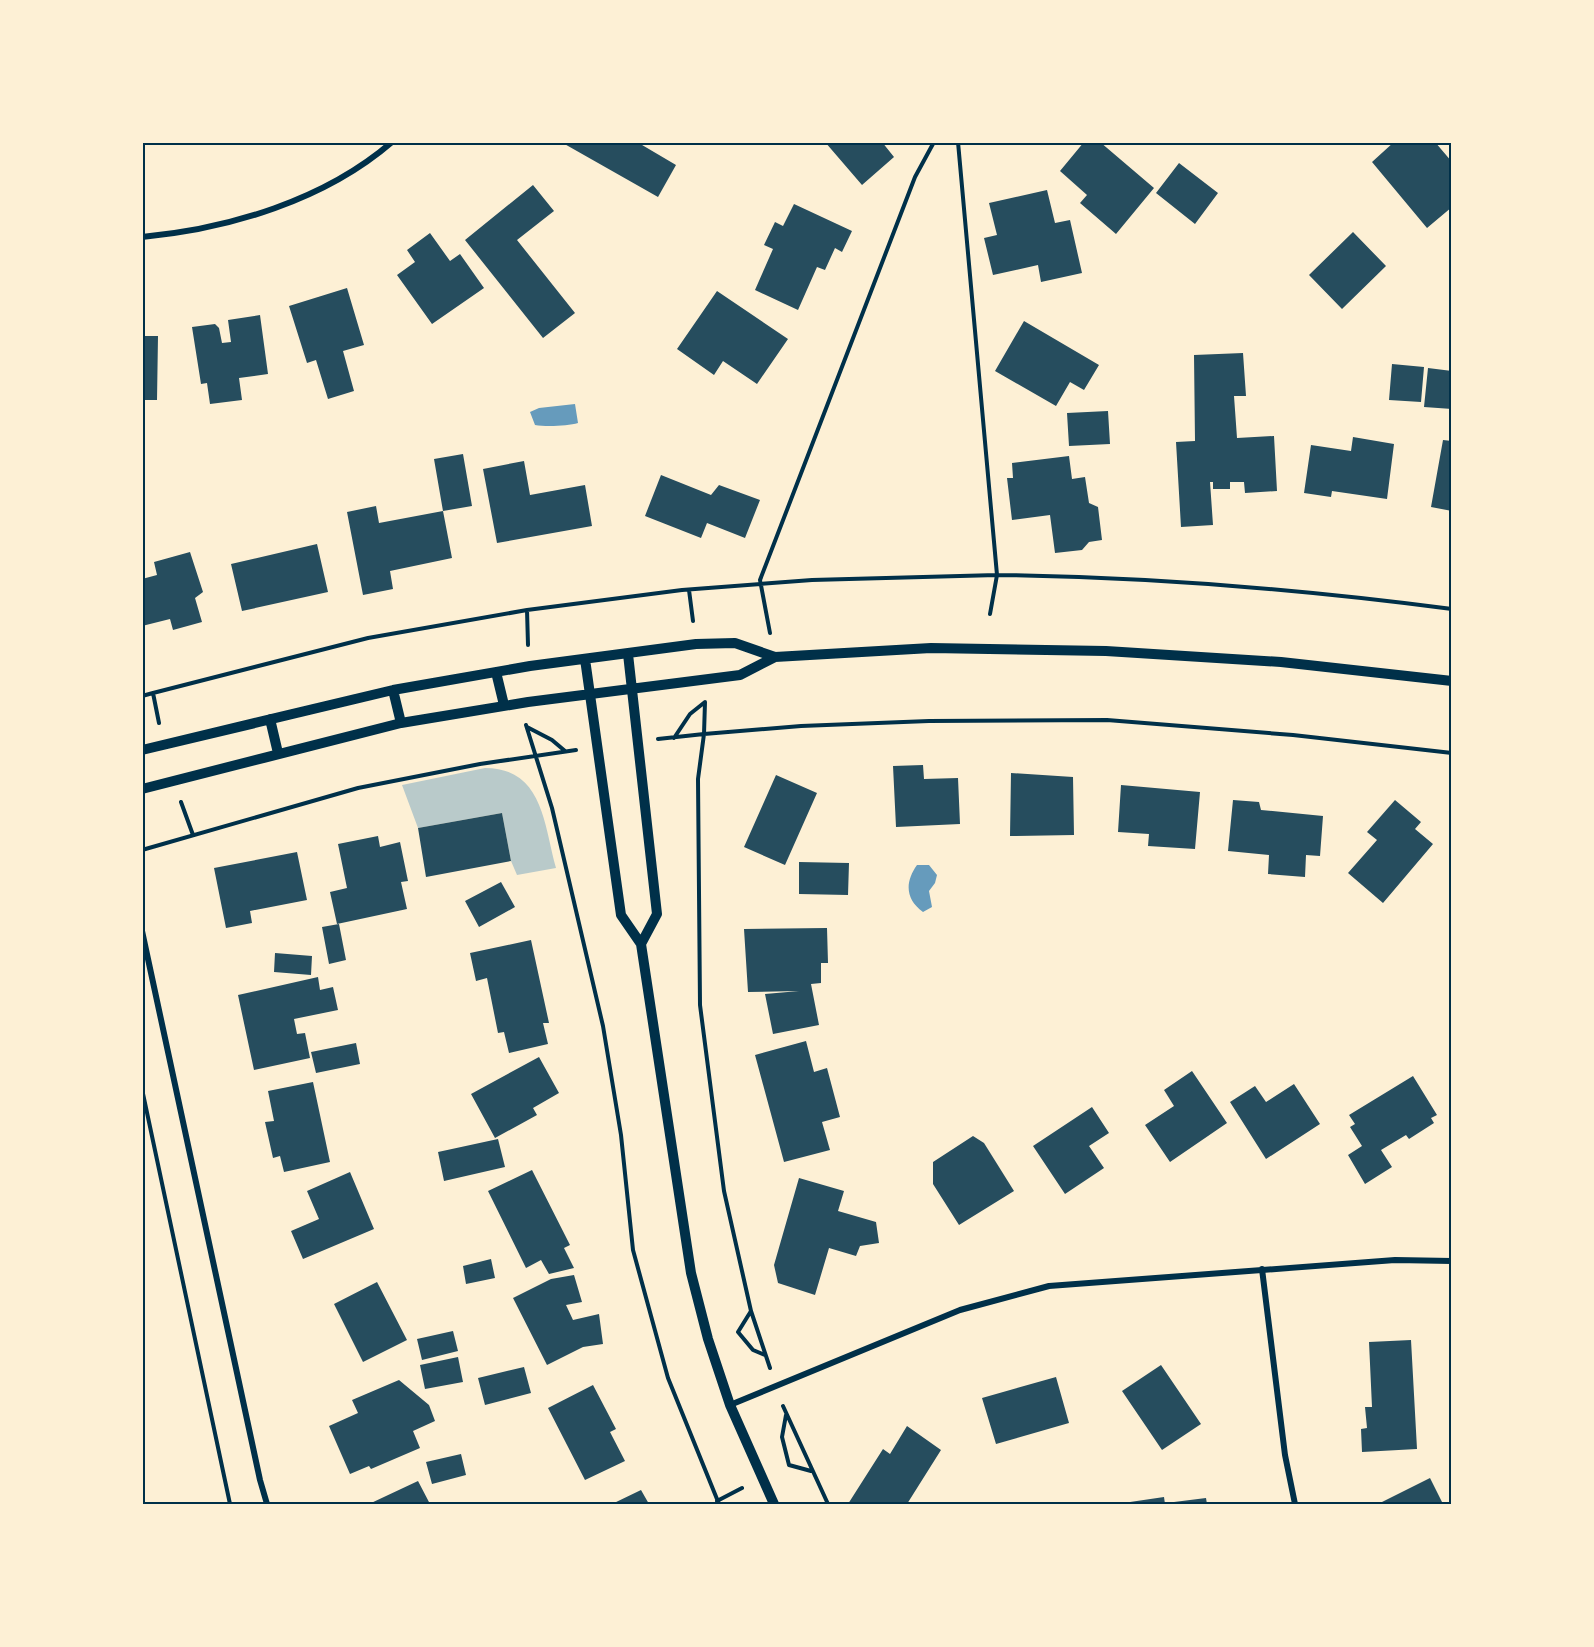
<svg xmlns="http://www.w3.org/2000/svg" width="1594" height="1647" font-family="Literata,serif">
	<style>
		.green { fill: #b9caca }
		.water { fill: #669bbc }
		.building { fill: #264d5e }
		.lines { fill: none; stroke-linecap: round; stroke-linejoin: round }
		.path { stroke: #003049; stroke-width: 4 }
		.minor { stroke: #003049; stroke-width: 6 }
		.tertiary { stroke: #003049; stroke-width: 10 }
		.neatline { fill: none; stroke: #003049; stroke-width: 2 }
	</style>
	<rect width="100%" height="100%" fill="#fdf0d5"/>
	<!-- green -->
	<path class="green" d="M485,768C543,768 544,825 556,868L517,875L511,861L502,813L418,828L402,785Z"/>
	<!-- water -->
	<path class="water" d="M575,404L578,423C568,426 546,427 535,425L530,412L539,408Z
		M917,865H929L937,875L935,883L929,891L932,907L923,912C905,899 905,882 917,865Z"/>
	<!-- building -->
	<path class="building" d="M561,142H637L676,165L658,197Z
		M825,142H882L894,157L862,185Z
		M1084,142H1100L1154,188L1116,234L1080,203L1087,195L1060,171Z
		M1394,142H1435L1452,162V207L1427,228L1372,162Z
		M1179,163L1218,193L1195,224L1156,193Z
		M533,185L554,211L517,240L575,313L543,338L465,240Z
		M1047,190L1055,223L1070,220L1082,273L1041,282L1038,265L993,275L984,238L997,235L989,203Z
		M794,204L852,231L842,252L835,248L825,270L817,267L798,310L755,290L773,249L764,245L775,222L783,226Z
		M1353,232L1386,266L1342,309L1309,275Z
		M430,233L450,261L460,254L484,288L432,324L397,275L415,262L407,250Z
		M347,288L364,345L343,351L354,391L328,399L316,360L307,363L289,306Z
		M717,291L788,339L757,384L723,361L714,375L677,349Z
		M260,315L268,374L239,378L242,400L210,404L207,383L201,384L192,327L215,324L219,328L222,343L231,342L228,320Z
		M1024,321L1099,365L1084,390L1070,382L1056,406L995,371Z
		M142,336H158L157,400H142Z
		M1243,353L1246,396H1234L1237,438L1274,436L1277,491L1245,493L1244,482H1230V489H1213V482H1210L1213,525L1181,527L1176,442L1195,441L1194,355Z
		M1392,364L1424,367L1421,402L1389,400Z
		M1428,368L1452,371V409L1424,407Z
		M1108,411L1110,444L1069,446L1067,413Z
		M1353,437L1394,444L1387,499L1332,491L1331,497L1304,493L1311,445L1351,451Z
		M1443,440L1452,441V511L1431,507Z
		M463,454L472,506L443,511L434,459Z
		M1069,456L1072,479L1085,477L1089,503L1098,507L1102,540L1089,542L1082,550L1055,553L1050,515L1012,520L1007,478H1013L1012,463Z
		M524,461L530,495L585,485L592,526L497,543L483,469Z
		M661,475L711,495L719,485L760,500L745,538L707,523L701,538L645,516Z
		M376,506L379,523L443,511L452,558L390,571L393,589L363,595L347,512Z
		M317,544L328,592L242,611L231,564Z
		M190,552L203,592L195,598L202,622L173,630L170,619L142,626V579L157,575L154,562Z
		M923,765L924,779L958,778L960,824L896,827L893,766Z
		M1011,773L1073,777L1074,835L1010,836Z
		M776,775L817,793L785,865L744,847Z
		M1121,785L1200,792L1195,849L1148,846L1149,834L1118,832Z
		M1233,800L1259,802L1261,810L1323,816L1320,856L1306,855L1305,877L1268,874L1269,855L1228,851Z
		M1395,800L1421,822L1415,829L1433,844L1383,903L1348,873L1377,840L1367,832Z
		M502,813L511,861L426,877L418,828Z
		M378,836L380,847L400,842L408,881L401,882L407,909L337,924L330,892L347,888L338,844Z
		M297,852L307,900L250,911L252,923L226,928L214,868Z
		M799,862L849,863L848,895L799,894Z
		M501,882L515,907L479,927L465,901Z
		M339,924L346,960L329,964L322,927Z
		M827,928L828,963H821V983L811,984L819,1025L773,1034L765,994L799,991L748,992L744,929Z
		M531,940L549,1023H543L548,1044L509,1053L504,1032L498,1033L487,978L476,981L470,953Z
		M275,953L312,956L311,975L274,972Z
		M318,977L320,990L333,987L338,1010L294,1019L297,1034L305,1033L310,1058L254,1070L238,995Z
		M806,1041L814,1072L827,1068L840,1117L822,1122L830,1150L784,1162L755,1055Z
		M356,1043L360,1064L316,1073L311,1052Z
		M539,1057L559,1093L533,1108L537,1115L495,1138L471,1094Z
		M1192,1071L1227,1123L1170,1162L1145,1125L1174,1106L1164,1090Z
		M1413,1076L1437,1115L1431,1118L1434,1123L1409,1139L1406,1135L1381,1150L1392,1167L1365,1184L1348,1155L1362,1146L1350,1127L1355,1124L1349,1115Z
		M313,1082L330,1162L284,1172L280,1156L273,1158L265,1122L274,1121L268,1091Z
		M1294,1084L1320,1124L1266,1159L1230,1102L1255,1086L1266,1102Z
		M1092,1107L1109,1133L1089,1146L1104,1168L1065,1194L1033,1146Z
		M973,1136L984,1143L1014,1191L959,1225L933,1184V1162Z
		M498,1139L505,1167L444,1181L438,1152Z
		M532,1170L570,1245L564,1248L574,1268L549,1274L541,1260L526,1268L488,1191Z
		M350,1172L374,1229L303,1259L291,1231L319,1219L307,1191Z
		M799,1178L844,1191L838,1211L876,1222L879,1243L860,1246L856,1256L829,1248L815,1295L778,1283L774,1265Z
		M491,1259L495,1278L466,1284L463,1266Z
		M574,1275L582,1302L566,1305L573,1320L599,1314L603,1344L583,1347L547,1365L513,1298L551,1279Z
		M377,1282L407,1340L363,1362L334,1304Z
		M453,1331L458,1351L422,1360L417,1339Z
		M1411,1340L1417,1449L1362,1452L1361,1429L1367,1428L1365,1407H1372L1369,1342Z
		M458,1357L463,1382L425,1389L420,1365Z
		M1161,1365L1201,1424L1162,1450L1122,1391Z
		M524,1367L531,1393L485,1405L478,1378Z
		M1056,1377L1069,1423L996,1444L982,1398Z
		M399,1380L429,1405L435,1421L413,1431L420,1448L371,1469L369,1466L350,1474L329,1426L358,1413L352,1400Z
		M593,1385L616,1429L610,1432L625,1461L585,1480L548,1408Z
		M907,1426L941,1450L907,1504H848L883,1449L890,1454Z
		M461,1454L466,1475L432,1484L426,1462Z
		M1430,1478L1443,1504H1380V1503Z
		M418,1481L430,1504H369Z
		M641,1490L649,1504H612Z
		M1164,1497L1165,1504H1131L1130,1502Z
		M1206,1498L1207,1504H1166V1503Z"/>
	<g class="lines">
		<!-- path -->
		<path class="path" d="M689,590L693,621
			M990,614L997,575C1150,577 1300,589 1452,609
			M770,633L760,580L915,177L934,142
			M528,645L527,610L682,590L812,580L997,575L958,142
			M142,696L153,693
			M159,723L153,693L368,638L527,610
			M526,725L552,808L603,1026L621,1135L633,1250L668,1378L719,1504
			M527,727L552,740L565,751
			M658,739L704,734L705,702L690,714L674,738
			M181,802L193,835
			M142,850L358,788L480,764L576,750
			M142,1089L230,1504
			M751,1311L738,1332L753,1350L765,1355
			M770,1368L751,1311L724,1191L700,1005L698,779L704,734L801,726L929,721L1107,720L1293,735L1452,753
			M783,1406L828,1504
			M786,1415L782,1437L789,1465L811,1471
			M717,1501L742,1488"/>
		<!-- minor -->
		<path class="minor" d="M142,237C229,229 325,200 392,142
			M142,931L260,1480L267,1504
			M1262,1269L1285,1455L1295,1504
			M730,1405L960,1310L1049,1286L1395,1260L1452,1261"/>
		<!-- tertiary -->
		<path class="tertiary" d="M628,654L657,914L641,944
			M585,659L621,915L641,944L691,1273L708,1339L730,1405L774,1504
			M496,672L504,705
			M393,690L401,723
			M270,719L278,753
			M142,750L393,690L530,666L696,644L735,643L775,657L931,648L1106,651L1281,662L1452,681
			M142,789L401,723L528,702L740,675L775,657"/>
	</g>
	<!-- border -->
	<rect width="1594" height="1647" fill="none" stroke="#fdf0d5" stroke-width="288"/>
	<rect x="144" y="144" width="1306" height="1359" class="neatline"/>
</svg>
